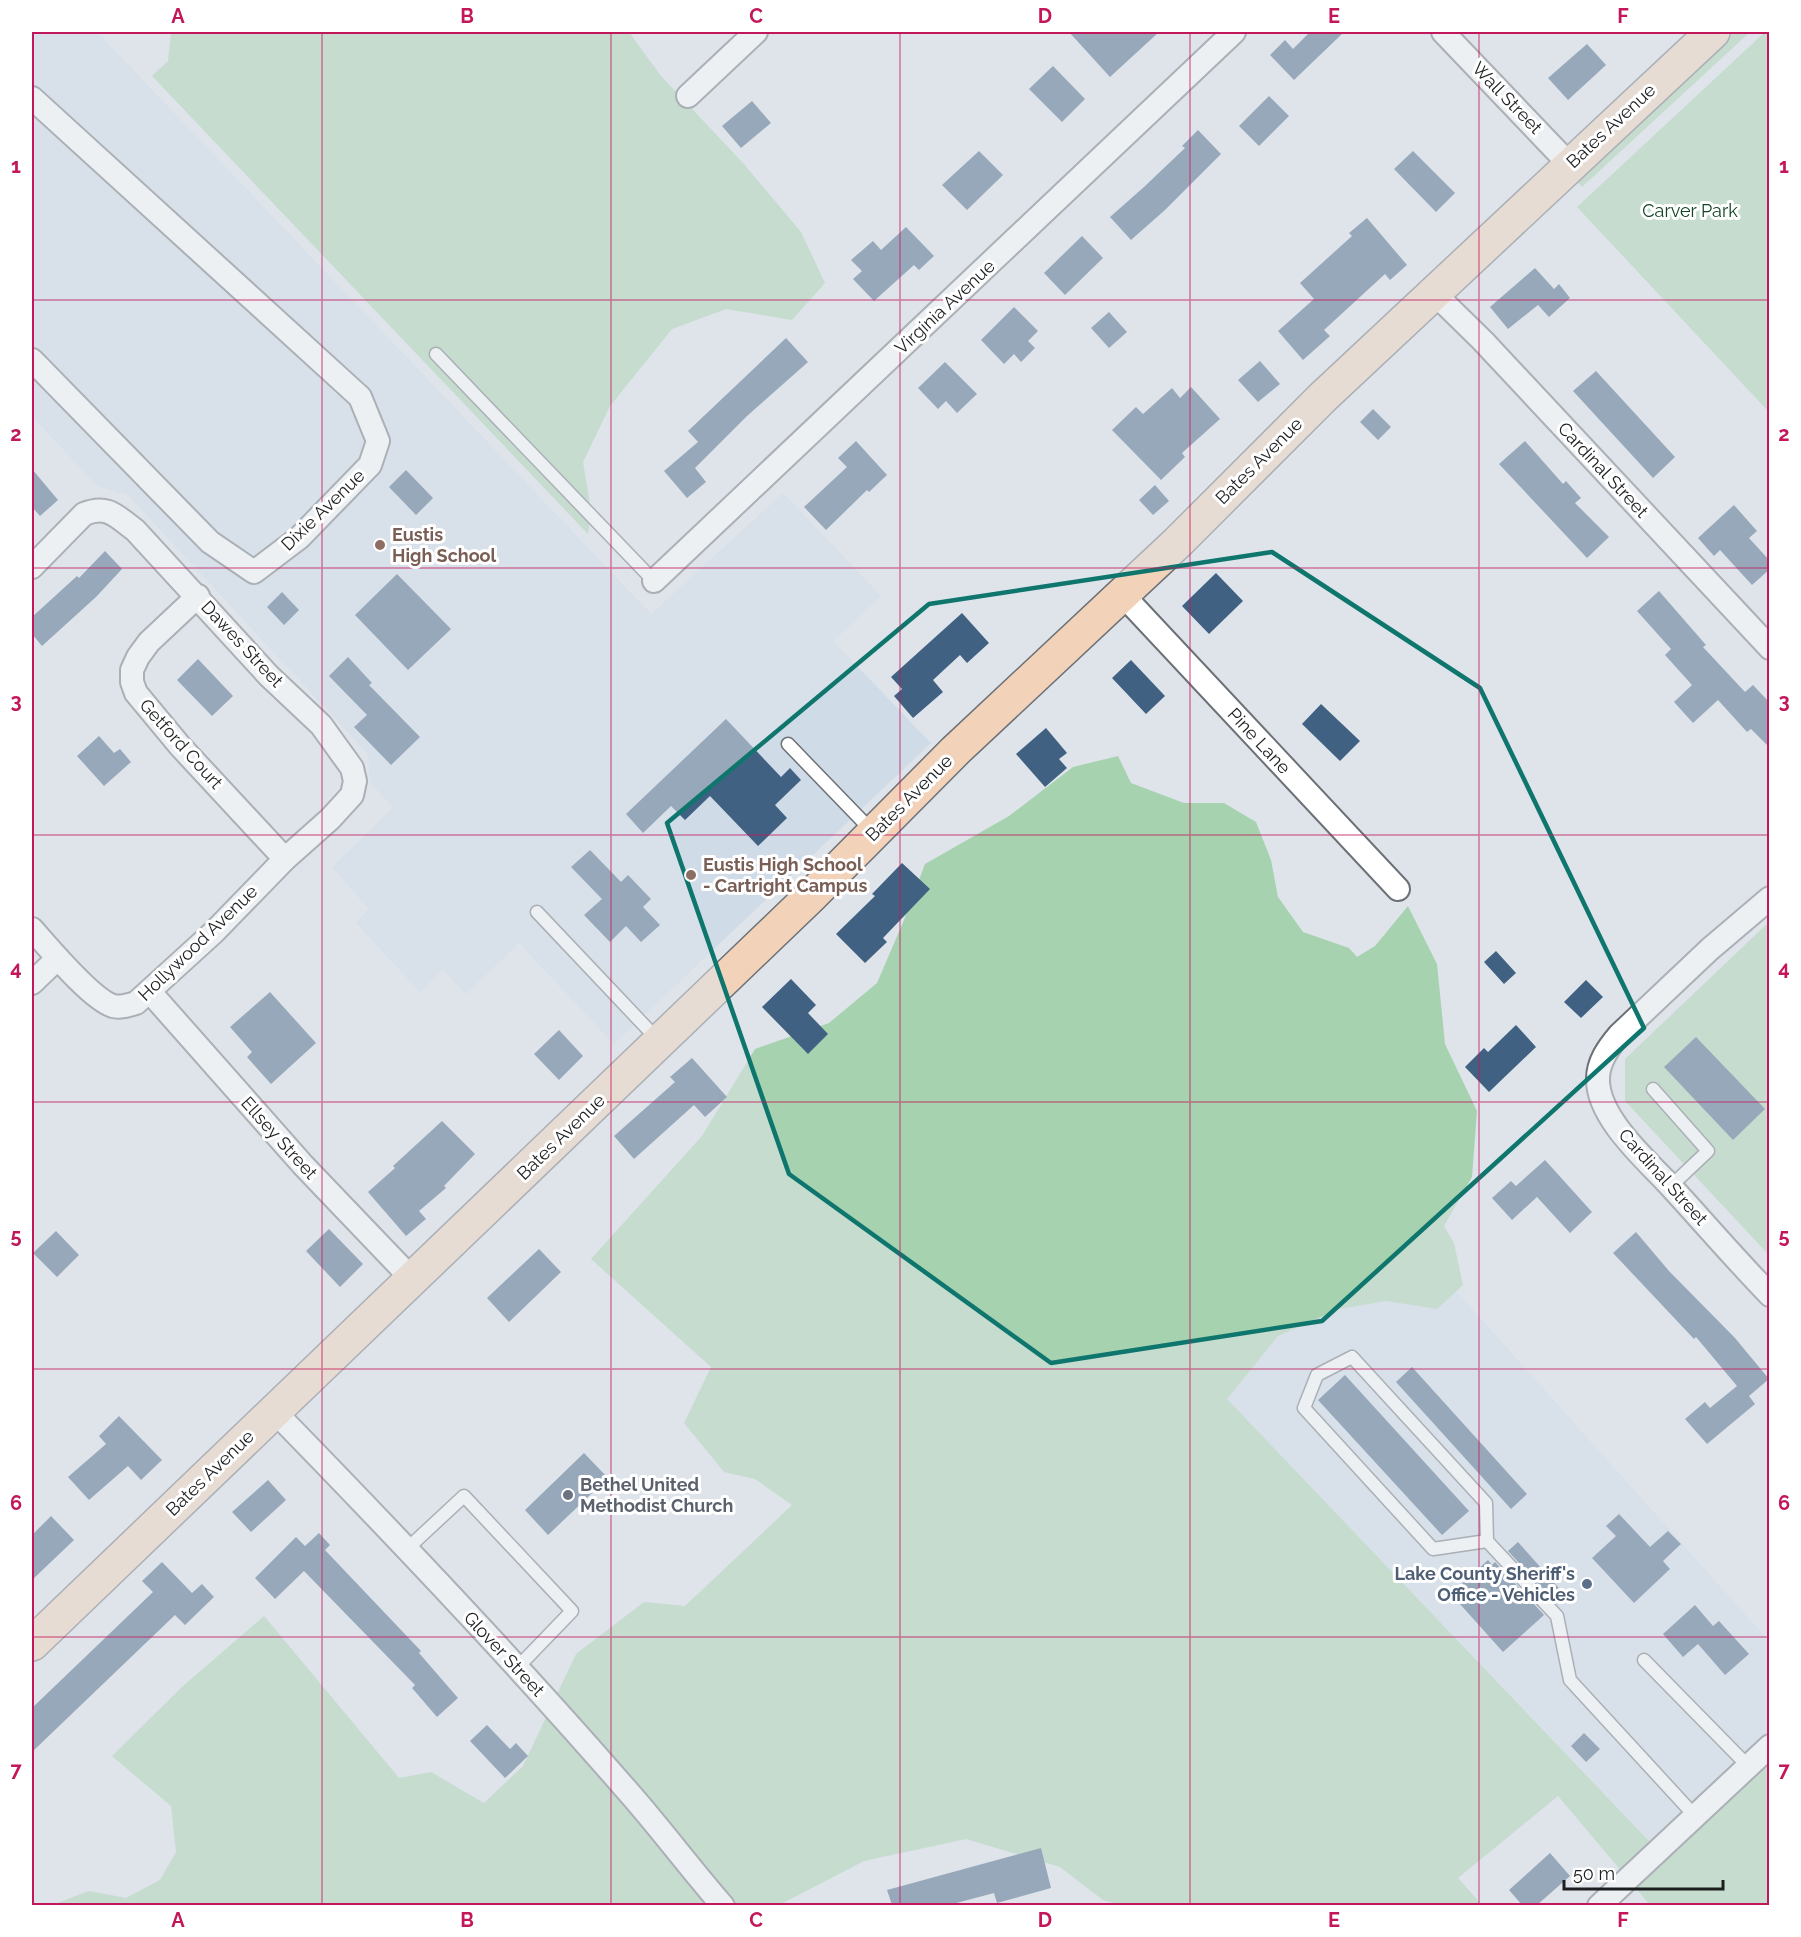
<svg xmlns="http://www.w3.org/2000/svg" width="1801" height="1937" font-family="Raleway,sans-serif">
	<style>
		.built { fill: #d0dbe8 }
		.green { fill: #a7d2b0 }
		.building { fill: #416183 }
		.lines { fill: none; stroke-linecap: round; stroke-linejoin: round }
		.lane-casing { stroke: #6c7177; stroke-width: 15 }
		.street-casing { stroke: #6c7177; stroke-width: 26 }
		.secondary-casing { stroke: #6c7177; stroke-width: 36 }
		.lane { stroke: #fff; stroke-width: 12 }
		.street { stroke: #fff; stroke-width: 22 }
		.secondary { stroke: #f2d2b8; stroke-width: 33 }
		.marked { fill: none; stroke: #0f766e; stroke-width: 4.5; stroke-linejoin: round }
		.grid { fill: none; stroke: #c2185b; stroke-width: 1.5; stroke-opacity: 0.55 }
		.education-dot { fill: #8d6e63; stroke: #fff; stroke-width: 2 }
		.worship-dot { fill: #6b7280; stroke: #fff; stroke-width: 2 }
		.service-dot { fill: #5c6f8a; stroke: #fff; stroke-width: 2 }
		.labels { text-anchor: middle; stroke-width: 6; stroke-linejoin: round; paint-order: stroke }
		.street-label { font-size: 18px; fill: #1c1e20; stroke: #fff }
		.park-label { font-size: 18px; fill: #124423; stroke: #fff }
		.education-label { font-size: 18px; font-weight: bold; fill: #785e54; stroke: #fff; text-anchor: start }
		.worship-label { font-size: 18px; font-weight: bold; fill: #5b616d; stroke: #fff; text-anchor: start }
		.service-label { font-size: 18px; font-weight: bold; fill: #4e5e75; stroke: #fff; text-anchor: end }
		.neatline { fill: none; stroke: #c2185b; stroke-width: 2 }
		.grid-label { font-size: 20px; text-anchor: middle; font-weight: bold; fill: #c2185b }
	</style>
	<rect width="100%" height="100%" fill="#dee4ea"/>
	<!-- built -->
	<path class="built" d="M32,32H97L651,614L783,493L881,596L833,641L931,743L614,1044L519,943L466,994L443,970L420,992L356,923L369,909L332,867L393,808L370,782L368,754L128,495L97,486L32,416Z
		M1456,1291L1769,1641V1732L1652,1843L1227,1399L1278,1336L1339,1309L1386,1301L1437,1309Z"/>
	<!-- green -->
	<path class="green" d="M171,32H198L203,34L209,32H629L661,76L743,163L801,232L825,283L792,320L726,309L672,329L610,406L583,462L591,510L588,534L152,76L168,61Z
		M1729,32H1750L1582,187L1574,178Z
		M1765,32H1770L1769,412L1577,207Z
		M1118,756L1131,783L1184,803H1224L1256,822L1271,860L1278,897L1303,932L1349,948L1357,957L1375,946L1408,906L1437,964L1445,1044L1477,1111L1472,1177L1444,1226L1454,1243L1463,1285L1437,1309L1386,1301L1339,1309L1278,1336L1227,1399L1651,1843L1769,1732V1905H1650L1558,1796L1458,1878L1482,1905H1119L1103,1900L1060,1867L966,1839L864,1861L779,1905L49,1906L89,1891L126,1898L160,1880L176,1852L171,1806L112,1756L183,1686L264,1616L399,1778L431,1772L484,1803L523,1766L576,1654L644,1602L685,1606L792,1505L755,1479L724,1472L684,1423L711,1367L591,1259L702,1136L755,1049L829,1023L877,983L904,920L925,864L1009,816L1073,767Z
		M1769,922V1255L1625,1101V1059Z"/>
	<!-- building -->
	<path class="building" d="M1069,32H1159L1110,77Z
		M1310,32H1344L1294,80L1270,55L1285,40L1293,49Z
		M1587,44L1606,65L1568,100L1548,78Z
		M1053,66L1085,99L1062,122L1029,89Z
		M1269,96L1289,116L1259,146L1239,126Z
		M752,101L771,123L741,148L722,126Z
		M1198,130L1221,154L1165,210L1131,240L1110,217L1144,187L1185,148L1182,146Z
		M979,151L1003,175L967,210L942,185Z
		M1413,151L1455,193L1436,212L1394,169Z
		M1367,218L1407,265L1390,280L1385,274L1324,330L1330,336L1303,360L1278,331L1314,299L1300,283L1352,236L1349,233Z
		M906,227L934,256L919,270L914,265L874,301L853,279L862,271L851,260L873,241L881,250Z
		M1082,236L1103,258L1065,295L1044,273Z
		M1535,268L1554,289L1559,284L1570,298L1549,317L1538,305L1508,329L1490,307Z
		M1014,307L1038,331L1028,341L1035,348L1021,362L1014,354L1004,364L981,340Z
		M1109,312L1127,332L1109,348L1091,328Z
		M786,338L808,362L747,416L695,468L706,482L687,498L664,471L698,442L688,431Z
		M1260,361L1280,384L1258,402L1238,380Z
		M945,362L977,394L957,413L946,401L938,409L918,388Z
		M1596,371L1675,457L1653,478L1573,391Z
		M1191,387L1220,419L1182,453L1185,457L1161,480L1112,430L1136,407L1143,414L1172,388L1180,398Z
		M1373,409L1391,427L1378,440L1360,422Z
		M856,441L887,475L869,492L867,490L826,530L804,507L847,467L838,458Z
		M1525,441L1563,484L1566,481L1581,498L1575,503L1609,537L1587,558L1499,464Z
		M32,469L58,500L40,516L32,507Z
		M406,470L433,498L416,515L389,487Z
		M1155,485L1169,501L1153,515L1139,500Z
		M1734,505L1757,531L1749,538L1770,561V569L1752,585L1720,550L1714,556L1698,538Z
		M105,551L122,569L96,597L42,646L32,634V617L77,576L79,578Z
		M1216,573L1243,601L1209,634L1182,606Z
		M397,574L451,629L408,670L355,615Z
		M1659,591L1706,645L1703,647L1745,692L1753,685L1770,703V748L1751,729L1747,732L1718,700L1693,723L1674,702L1692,685L1665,655L1671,649L1637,611Z
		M282,592L299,610L284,625L267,607Z
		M962,613L989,643L967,663L960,655L933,680L943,692L913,718L894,696L902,689L891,677Z
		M348,657L372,683L369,685L420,737L391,765L354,727L367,715L329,676Z
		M198,659L233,696L212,716L177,680Z
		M1131,660L1165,696L1146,714L1112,678Z
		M1321,704L1360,741L1340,761L1302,724Z
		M726,719L781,777L790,768L801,780L775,805L787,818L758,846L710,796L685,820L671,806L643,833L626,814Z
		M1046,728L1067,753L1059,759L1067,768L1045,787L1016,754Z
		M99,736L114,753L120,749L131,762L104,786L77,756Z
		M590,850L621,882L628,875L651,899L643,907L660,925L641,942L626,926L610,942L584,915L602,899L571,867Z
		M902,863L930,889L883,938L887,942L865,963L836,934L875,896L872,894Z
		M1496,951L1516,973L1504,984L1484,962Z
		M791,979L816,1005L808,1013L828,1034L808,1054L762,1007Z
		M1586,980L1603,997L1581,1018L1564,1002Z
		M270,992L316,1043L271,1084L247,1057L252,1052L230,1027Z
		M1516,1025L1536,1047L1489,1092L1465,1067L1484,1048L1488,1052Z
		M559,1030L583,1056L559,1080L534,1054Z
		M1696,1037L1765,1109L1733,1140L1664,1067Z
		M692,1058L727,1097L705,1117L694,1105L634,1159L614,1136L675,1082L670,1077Z
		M442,1121L475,1154L444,1186L446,1188L419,1211L426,1219L406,1236L368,1192L395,1168L393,1166Z
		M1545,1160L1592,1212L1570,1233L1537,1197L1512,1220L1492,1198L1511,1181L1516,1186Z
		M329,1229L363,1264L340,1287L306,1251Z
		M56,1231L79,1255L57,1277L33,1253Z
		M1636,1232L1669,1271L1735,1338L1769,1379L1749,1396L1755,1404L1707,1444L1685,1419L1705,1402L1710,1408L1737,1386L1696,1337L1694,1339L1613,1253Z
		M539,1249L561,1272L509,1322L487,1298Z
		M1412,1367L1527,1494L1511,1509L1396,1382Z
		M1345,1375L1469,1511L1442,1535L1318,1400Z
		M119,1416L162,1460L141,1480L128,1466L89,1500L68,1477L106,1444L99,1436Z
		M584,1453L608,1478L548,1535L525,1510Z
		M268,1480L286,1500L251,1532L232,1512Z
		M1619,1514L1650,1547L1668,1531L1681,1544L1663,1561L1670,1569L1634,1603L1592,1558L1616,1536L1606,1526Z
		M51,1516L74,1540L32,1580V1535Z
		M319,1533L330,1545L325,1550L421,1651L419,1653L458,1698L437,1717L412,1688L415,1685L304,1571L275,1599L255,1578L296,1537L305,1546Z
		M1518,1542L1566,1596L1557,1604L1508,1551Z
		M1488,1560L1492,1565L1495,1562L1544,1615L1503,1652L1451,1594Z
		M162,1562L192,1593L202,1584L214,1597L185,1625L175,1615L32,1752V1708L153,1592L142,1581Z
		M1695,1605L1713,1626L1719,1621L1749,1654L1725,1675L1698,1644L1683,1657L1663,1634Z
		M487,1725L510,1749L516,1743L528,1756L505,1778L470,1741Z
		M1584,1733L1600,1749L1586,1762L1571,1746Z
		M1041,1848L1051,1888L997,1903L994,1893L949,1905H892L887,1890Z
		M1550,1853L1570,1876L1537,1905H1522L1509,1890Z"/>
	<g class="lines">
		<!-- lane casing -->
		<g class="lane-casing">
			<path id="lane" d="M436,354L654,581
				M788,744L873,832
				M537,912L659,1041
				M1653,1089L1708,1151L1671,1186
				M1487,1541L1486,1503L1352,1357L1317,1375L1304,1408L1433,1549L1487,1541L1557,1616L1570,1680L1695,1816
				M408,1548L464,1496L572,1611L517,1668
				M1644,1660L1748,1766"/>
		</g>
		<!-- street casing -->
		<g class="street-casing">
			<path id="street" d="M1443,32L1570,165
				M688,96L756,32
				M32,98L360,397L378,441L370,465L299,538L254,572L210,542L32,360
				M1435,294L1483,341L1770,648
				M32,567L84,514C108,504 117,517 135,530L269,676L321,725L352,768L355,781L352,795L330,819L285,859L214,932L136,1003C129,1005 121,1008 113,1006C91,999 49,948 32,929
				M654,581L1234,32
				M1121,593L1398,889
				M198,596L149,642L138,657L132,670V682L136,693L180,746L285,859
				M1770,898L1710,949L1619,1035C1608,1048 1598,1062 1598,1079C1597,1119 1650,1163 1674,1190C1706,1225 1737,1261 1770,1295
				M32,983L58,958
				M150,992L303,1165L413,1280
				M275,1412C394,1534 512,1658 624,1787C658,1825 689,1867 723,1906
				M1599,1906L1770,1746"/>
		</g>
		<!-- secondary casing -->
		<g class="secondary-casing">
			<path id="secondary" d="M32,1644L810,897L955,751L1177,543L1323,397L1713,32"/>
		</g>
		<!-- lane -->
		<use href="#lane" class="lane"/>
		<!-- street -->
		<use href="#street" class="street"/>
		<!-- secondary -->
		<use href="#secondary" class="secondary"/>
	</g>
	<!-- marked area -->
	<path d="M0 0H1801V1937H0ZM1272,552L1480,688L1644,1028L1322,1321L1051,1363L789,1174L667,823L929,604Z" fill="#dee4ea" fill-opacity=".55" fill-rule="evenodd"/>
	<path class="marked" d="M1272,552L1480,688L1644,1028L1322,1321L1051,1363L789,1174L667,823L929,604Z"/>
	<!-- grid -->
	<path class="grid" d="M322,32V1906M611,32V1906M900,32V1906M1190,32V1906M1479,32V1906M32,300H1770M32,568H1770M32,835H1770M32,1102H1770M32,1369H1770M32,1637H1770"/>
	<!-- markers -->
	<g class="education-dot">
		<circle cx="380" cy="545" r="6"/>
		<circle cx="691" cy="875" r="6"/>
	</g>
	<circle class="worship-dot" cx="568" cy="1495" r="6"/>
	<circle class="service-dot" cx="1587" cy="1584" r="6"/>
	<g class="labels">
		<!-- street labels -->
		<g class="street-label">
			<text transform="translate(1507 98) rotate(46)" y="6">Wall Street</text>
			<text transform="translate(1611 126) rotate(-43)" y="6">Bates Avenue</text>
			<text transform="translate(945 307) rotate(-43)" y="6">Virginia Avenue</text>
			<text transform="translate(1259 461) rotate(-45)" y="6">Bates Avenue</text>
			<text transform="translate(1603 470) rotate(47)" y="6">Cardinal Street</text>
			<text transform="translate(323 510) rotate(-44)" y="6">Dixie Avenue</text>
			<text transform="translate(242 644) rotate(47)" y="6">Dawes Street</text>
			<text transform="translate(1259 741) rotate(47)" y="6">Pine Lane</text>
			<text transform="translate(181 744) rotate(48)" y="6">Getford Court</text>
			<text transform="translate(909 798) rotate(-45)" y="6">Bates Avenue</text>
			<text transform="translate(198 943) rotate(-44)" y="6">Hollywood Avenue</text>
			<text transform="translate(561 1137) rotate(-44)" y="6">Bates Avenue</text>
			<text transform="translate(279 1138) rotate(48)" y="6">Ellsey Street</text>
			<text transform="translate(1663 1177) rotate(48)" y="6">Cardinal Street</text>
			<text transform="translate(210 1473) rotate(-44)" y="6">Bates Avenue</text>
			<text transform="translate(504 1654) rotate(47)" y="6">Glover Street</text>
		</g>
		<!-- park labels -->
		<g class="park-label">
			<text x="1690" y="217">Carver Park</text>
		</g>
		<!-- education labels -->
		<g class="education-label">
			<text x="392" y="541">Eustis<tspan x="392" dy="21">High School</tspan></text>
			<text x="703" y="871">Eustis High School<tspan x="703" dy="21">- Cartright Campus</tspan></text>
		</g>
		<!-- worship labels -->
		<g class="worship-label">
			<text x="580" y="1491">Bethel United<tspan x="580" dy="21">Methodist Church</tspan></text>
		</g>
		<!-- service labels -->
		<g class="service-label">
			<text x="1575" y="1580">Lake County Sheriff's<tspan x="1575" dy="21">Office - Vehicles</tspan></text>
		</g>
	</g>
	<!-- border -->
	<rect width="1801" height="1937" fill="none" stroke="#ffffff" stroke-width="66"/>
	<!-- scale -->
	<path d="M1564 1880v9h159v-9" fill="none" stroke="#1c1e20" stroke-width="3"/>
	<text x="1573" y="1880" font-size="18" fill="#1c1e20" stroke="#ffffff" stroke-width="4.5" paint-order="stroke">50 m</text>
	<rect x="33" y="33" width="1735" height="1871" class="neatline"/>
	<g class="grid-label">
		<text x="178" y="23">A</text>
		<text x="467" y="23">B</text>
		<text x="756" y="23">C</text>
		<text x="1045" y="23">D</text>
		<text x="1334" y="23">E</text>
		<text x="1623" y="23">F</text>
		<text x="16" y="173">1</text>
		<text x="1784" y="173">1</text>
		<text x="16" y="441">2</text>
		<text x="1784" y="441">2</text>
		<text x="16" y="708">3</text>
		<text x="1784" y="708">3</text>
		<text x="16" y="975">4</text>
		<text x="1784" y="975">4</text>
		<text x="16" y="1243">5</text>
		<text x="1784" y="1243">5</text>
		<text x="16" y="1510">6</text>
		<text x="1784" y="1510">6</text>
		<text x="16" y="1777">7</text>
		<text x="1784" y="1777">7</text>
		<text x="178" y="1927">A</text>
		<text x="467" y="1927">B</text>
		<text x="756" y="1927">C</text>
		<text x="1045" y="1927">D</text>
		<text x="1334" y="1927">E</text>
		<text x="1623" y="1927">F</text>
	</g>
</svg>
